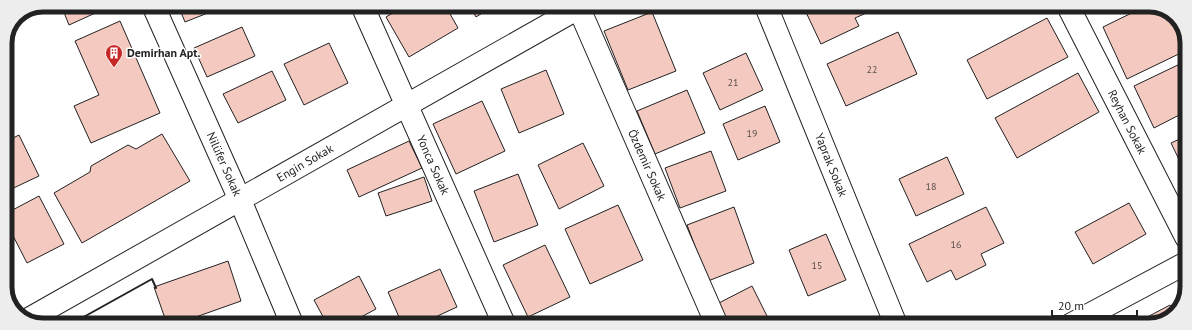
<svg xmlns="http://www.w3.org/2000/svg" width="1192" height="330" font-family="'PT Sans',sans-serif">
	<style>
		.building { fill: #f3c9c0; stroke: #222 }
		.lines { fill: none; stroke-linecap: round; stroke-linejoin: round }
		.street-casing { stroke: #222; stroke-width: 24 }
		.street { stroke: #fff; stroke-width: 22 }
		.wall { stroke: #222; stroke-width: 2 }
		.labels { text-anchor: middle; stroke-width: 3; stroke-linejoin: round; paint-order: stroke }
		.number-label { font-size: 10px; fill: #564c4a }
		.poi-label { font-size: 12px; font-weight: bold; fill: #222; stroke: #fff; text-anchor: start }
		.street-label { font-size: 12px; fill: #222; stroke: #fff }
		.rim { fill: none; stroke: #222; stroke-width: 5 }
	</style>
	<rect width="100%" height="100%" fill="#fff"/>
	<!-- building -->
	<path class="building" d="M61,5H100L102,10L69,25Z
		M178,5H228L185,22Z
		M406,5H445L458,28L409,57L386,17Z
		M470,5H495L476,17Z
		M803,6H879L880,7L855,18L859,26L821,44Z
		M1146,6H1159L1178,18L1187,40V50L1127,79L1103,27Z
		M652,12L676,71L628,90L604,31Z
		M1047,18L1068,57L987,99L967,60Z
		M120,21L160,113L91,143L74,106L99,95L75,41Z
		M242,27L255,56L207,77L194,48Z
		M898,32L917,74L846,106L827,64Z
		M329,43L348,83L304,105L284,64Z
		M746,53L763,90L720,110L703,73Z
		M1182,63L1187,72V111L1154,128L1134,86Z
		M546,70L564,114L519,133L501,89Z
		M272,71L286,100L238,123L223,94Z
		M1078,73L1099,112L1017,158L995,118Z
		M687,90L705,133L655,154L637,111Z
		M482,101L505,151L456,174L433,124Z
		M765,106L780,142L738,160L723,124Z
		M162,134L190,181L82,243L54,193L90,172L91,166L128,145L136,149Z
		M19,135L39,176L5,192V142Z
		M1186,136V174L1171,143Z
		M409,141L422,168L359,197L347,170Z
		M583,143L604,186L559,209L538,165Z
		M711,151L726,191L680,208L665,168Z
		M947,157L964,194L916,216L899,179Z
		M518,174L538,225L494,242L474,191Z
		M424,177L432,201L386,216L378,193Z
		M39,196L64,244L27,263L5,220V214Z
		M1129,203L1146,234L1093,264L1075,232Z
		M618,205L643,260L590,284L565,229Z
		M734,207L754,263L708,281L687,225Z
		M986,207L1004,243L981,254L986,265L956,280L951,270L927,282L909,244Z
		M826,234L846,280L808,296L789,250Z
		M545,245L570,297L528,317L503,265Z
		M228,261L241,301L176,324H167L154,287Z
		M440,269L457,307L420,324H402L388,292Z
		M359,276L376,309L348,324H327L314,300Z
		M752,286L769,320L760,325H723L713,306Z
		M1170,305L1175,314L1172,317L1150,325H1132Z"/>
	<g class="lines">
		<!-- street casing -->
		<g class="street-casing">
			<path id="street" d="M153,5L240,200L292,324
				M362,5L504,324
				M578,6L717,325
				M766,6L896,325
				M1068,6L1186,237
				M27,320L582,6
				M1070,325L1186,263"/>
		</g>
		<!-- street -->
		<use href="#street" class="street"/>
		<!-- wall -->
		<path class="wall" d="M71,324L152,279L156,288"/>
	</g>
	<!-- icons -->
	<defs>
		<g id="building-pin" transform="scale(0.9)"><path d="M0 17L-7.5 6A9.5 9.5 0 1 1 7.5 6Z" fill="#c62828" stroke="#fff"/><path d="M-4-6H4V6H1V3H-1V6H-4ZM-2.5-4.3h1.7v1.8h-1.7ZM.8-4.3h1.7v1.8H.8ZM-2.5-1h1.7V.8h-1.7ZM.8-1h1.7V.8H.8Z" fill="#fff"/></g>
	</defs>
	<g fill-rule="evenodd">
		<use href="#building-pin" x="114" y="53"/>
	</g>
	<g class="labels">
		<!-- number labels -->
		<g class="number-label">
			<text x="872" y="73">22</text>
			<text x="733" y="86">21</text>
			<text x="752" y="137">19</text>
			<text x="931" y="190">18</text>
			<text x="956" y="248">16</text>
			<text x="817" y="269">15</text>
		</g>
		<!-- poi labels -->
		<g class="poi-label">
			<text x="127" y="57">Demirhan Apt.</text>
		</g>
		<!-- street labels -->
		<g class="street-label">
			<text transform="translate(1127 122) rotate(63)" y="4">Reyhan Sokak</text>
			<text transform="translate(305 163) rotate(-30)" y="4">Engin Sokak</text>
			<text transform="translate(224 164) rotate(66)" y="4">Nilüfer Sokak</text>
			<text transform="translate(433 165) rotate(66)" y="4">Yonca Sokak</text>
			<text transform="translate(647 165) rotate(66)" y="4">Özdemir Sokak</text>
			<text transform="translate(831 165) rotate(68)" y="4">Yaprak Sokak</text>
		</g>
	</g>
	<!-- crop -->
	<path d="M0 0H1192V330H0ZM43 12H1149A31 31 0 0 1 1180 43V287A31 31 0 0 1 1149 318H43A31 31 0 0 1 12 287V43A31 31 0 0 1 43 12Z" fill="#ededed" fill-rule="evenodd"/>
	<path class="rim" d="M43 12H1149A31 31 0 0 1 1180 43V287A31 31 0 0 1 1149 318H43A31 31 0 0 1 12 287V43A31 31 0 0 1 43 12Z"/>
	<!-- scale -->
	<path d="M1052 310v6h85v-6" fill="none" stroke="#222222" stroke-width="2"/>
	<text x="1058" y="310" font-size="12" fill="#222222" stroke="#ffffff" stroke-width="3" paint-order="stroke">20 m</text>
</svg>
